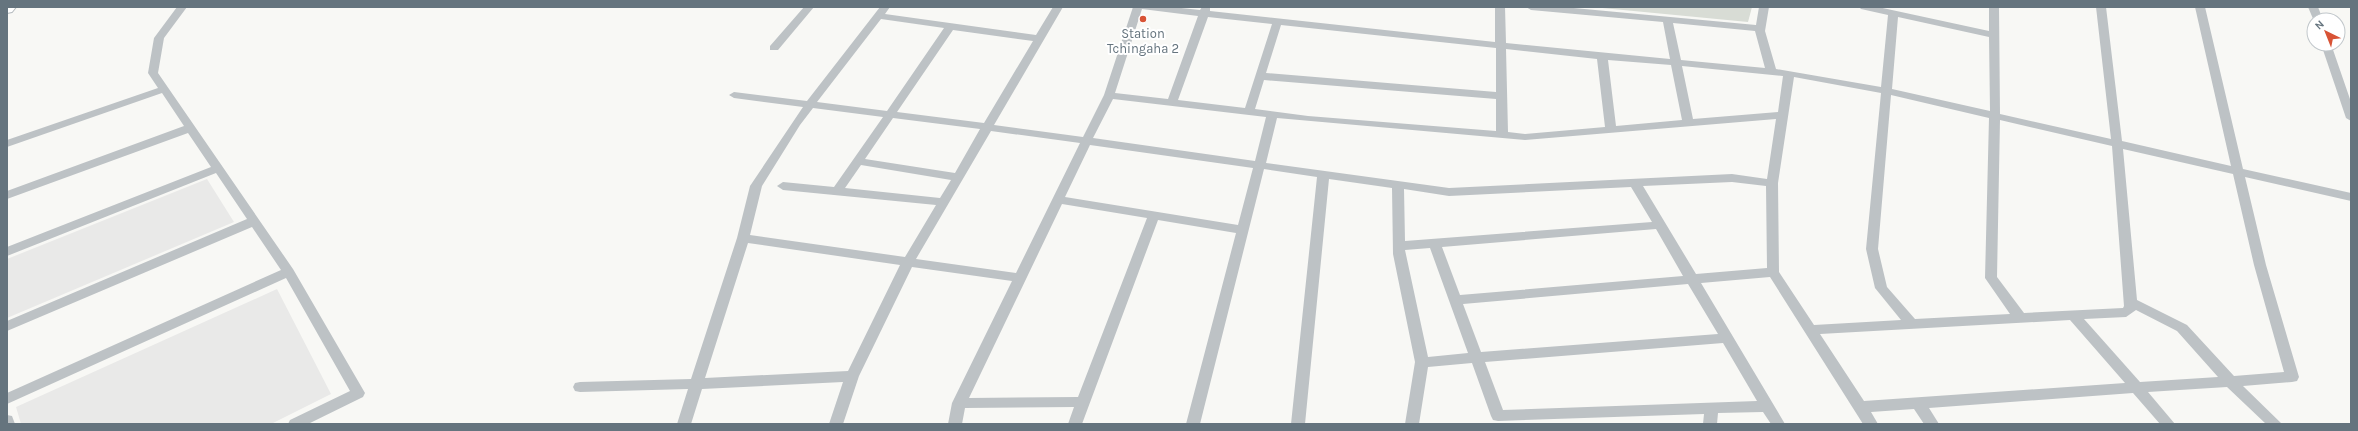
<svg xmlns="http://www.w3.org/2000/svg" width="2358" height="431" font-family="Karla,sans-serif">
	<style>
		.built { fill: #e9e9e8 }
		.green { fill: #d8dcd5 }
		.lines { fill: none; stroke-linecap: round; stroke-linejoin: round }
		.secondary-casing { stroke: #b2b8bc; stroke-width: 2 }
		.street { fill: #bdc2c5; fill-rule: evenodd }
		.secondary { fill: #fff; fill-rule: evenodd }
		.poi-dot { fill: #d85335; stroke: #fff; stroke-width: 1.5 }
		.labels { text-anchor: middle; stroke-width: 4; stroke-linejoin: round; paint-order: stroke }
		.poi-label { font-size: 13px; fill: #65747e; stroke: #fff }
	</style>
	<rect width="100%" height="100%" fill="#f8f8f5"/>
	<!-- built -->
	<path class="built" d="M207,179L234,222L7,318V259Z
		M277,289L331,394L271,424H21L16,407Z"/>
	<!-- green -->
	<path class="green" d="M1592,7H1752L1748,22Z"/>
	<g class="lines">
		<!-- secondary casing -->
		<g class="secondary-casing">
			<path id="secondary" d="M7,7H16L12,12L7,13Z"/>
		</g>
		<!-- street -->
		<path class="street" d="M177,7H187L164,38L158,73L293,269L365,393L363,397L308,424H288L290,420L350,391L286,278L7,404V393L281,270L252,227L7,331V321L247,219L216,173L7,256V247L211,167L188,133L7,199V191L184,126L162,93L7,147V140L158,88L148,73L154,38Z
			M804,7H814L778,50H770V46Z
			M880,7H890L885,14L1036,35L1053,7H1063L994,125L1083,137L1104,95L1133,7H1172L1200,10L1202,7H1210V11L1495,42V7H1505L1506,43L1670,59L1663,22L1531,10L1526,7H1563L1756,25L1759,7H1769L1765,31L1776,69L1881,87L1888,15L1861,9L1859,7H1878L1989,31V7H1999L2000,114L2111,139L2096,7H2106L2122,141L2231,166L2195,7H2205L2243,169L2351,193V201L2245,177L2266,265L2299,377L2297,381L2292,382L2243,386L2282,424H2266L2227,387L2148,392L2175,424H2160L2133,393L1929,408L1939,424H1924L1914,409L1871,412L1878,424H1863L1770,277L1701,283L1785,424H1771L1763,412L1718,413L1717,424H1703L1704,414L1498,421L1493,420L1491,416L1472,363L1428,367L1419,424H1405L1415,362L1393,254L1392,188L1329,179L1305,424H1291L1317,177L1264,169L1200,424H1186L1236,233L1158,220L1082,424H1068L1074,407L965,408L962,424H948L952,403L1012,281L912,267L859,376L843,424H829L843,382L702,389L691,424H677L688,389L580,392L575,391L573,387L575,383L580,382L691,379L737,238L750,186L803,107L734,98L729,95L734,92L807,101ZM1142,9L1198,16L1168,99L1115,93ZM1208,17L1272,24L1245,108L1178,100ZM1898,17L1989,37L1990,111L1892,89ZM881,19L944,28L887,111L817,102ZM1673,23L1755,31L1765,68L1681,60ZM1281,25L1496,48V92L1266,73ZM953,30L1033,41L984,123L897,112ZM1506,49L1597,59L1605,127L1525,134L1508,132ZM1608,60L1671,65L1682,120L1616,126ZM1682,66L1783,76L1778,112L1693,119ZM1794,77L1881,93L1866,249L1875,288L1901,320L1814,325L1779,272L1778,183ZM1264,80L1496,99V131L1308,116L1255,109ZM1891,95L1989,118L1985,278L2010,314L1915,319L1887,287L1878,249ZM1113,99L1266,117L1255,161L1093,138ZM813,108L883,117L834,187L783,182L777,186L783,190L936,205L905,257L750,235L762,186L800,125ZM893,118L980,129L955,173L865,159ZM1277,118L1525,140L1776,119L1767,179L1732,174L1449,188L1266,163ZM2000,120L2112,146L2124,306L2123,308L2024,313L1997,277ZM991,131L1080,143L1016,273L916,259ZM1090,145L1253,168L1238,225L1065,197ZM2123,149L2233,174L2254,265L2284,372L2234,376L2187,325L2137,300ZM861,165L951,180L940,198L845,188ZM1732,182L1766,186L1767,268L1696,274L1643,186ZM1631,187L1652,222L1405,241L1404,189L1449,196ZM1062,204L1147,218L1078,397L969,398ZM1656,229L1683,276L1460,295L1442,247ZM748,243L900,265L848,371L705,378ZM1430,248L1468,353L1428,357L1405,250ZM1688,284L1718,334L1481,352L1463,304ZM2136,310L2177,331L2218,377L2140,382L2084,319L2126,317ZM2070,320L2125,383L1864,401L1820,334ZM1723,343L1757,401L1503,410L1485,362Z
			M2308,7H2318L2323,20L2314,21Z
			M2321,44H2331L2351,102V121L2346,118Z
			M7,415L12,416L15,424H7Z"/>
		<!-- secondary -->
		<use href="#secondary" class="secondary"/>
	</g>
	<!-- markers -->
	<circle class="poi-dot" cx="1143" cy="19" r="4"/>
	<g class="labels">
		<!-- poi labels -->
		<g class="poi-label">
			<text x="1143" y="38">Station<tspan x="1143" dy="15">Tchingaha 2</tspan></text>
		</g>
	</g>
	<!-- border -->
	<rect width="2358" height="431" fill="none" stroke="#65747e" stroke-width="16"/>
	<!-- north arrow -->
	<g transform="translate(2326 32) rotate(317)"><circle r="19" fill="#ffffff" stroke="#c1c7cb"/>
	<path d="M0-3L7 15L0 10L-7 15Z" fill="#d85335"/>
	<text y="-6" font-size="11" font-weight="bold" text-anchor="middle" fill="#65747e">N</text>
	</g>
</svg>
